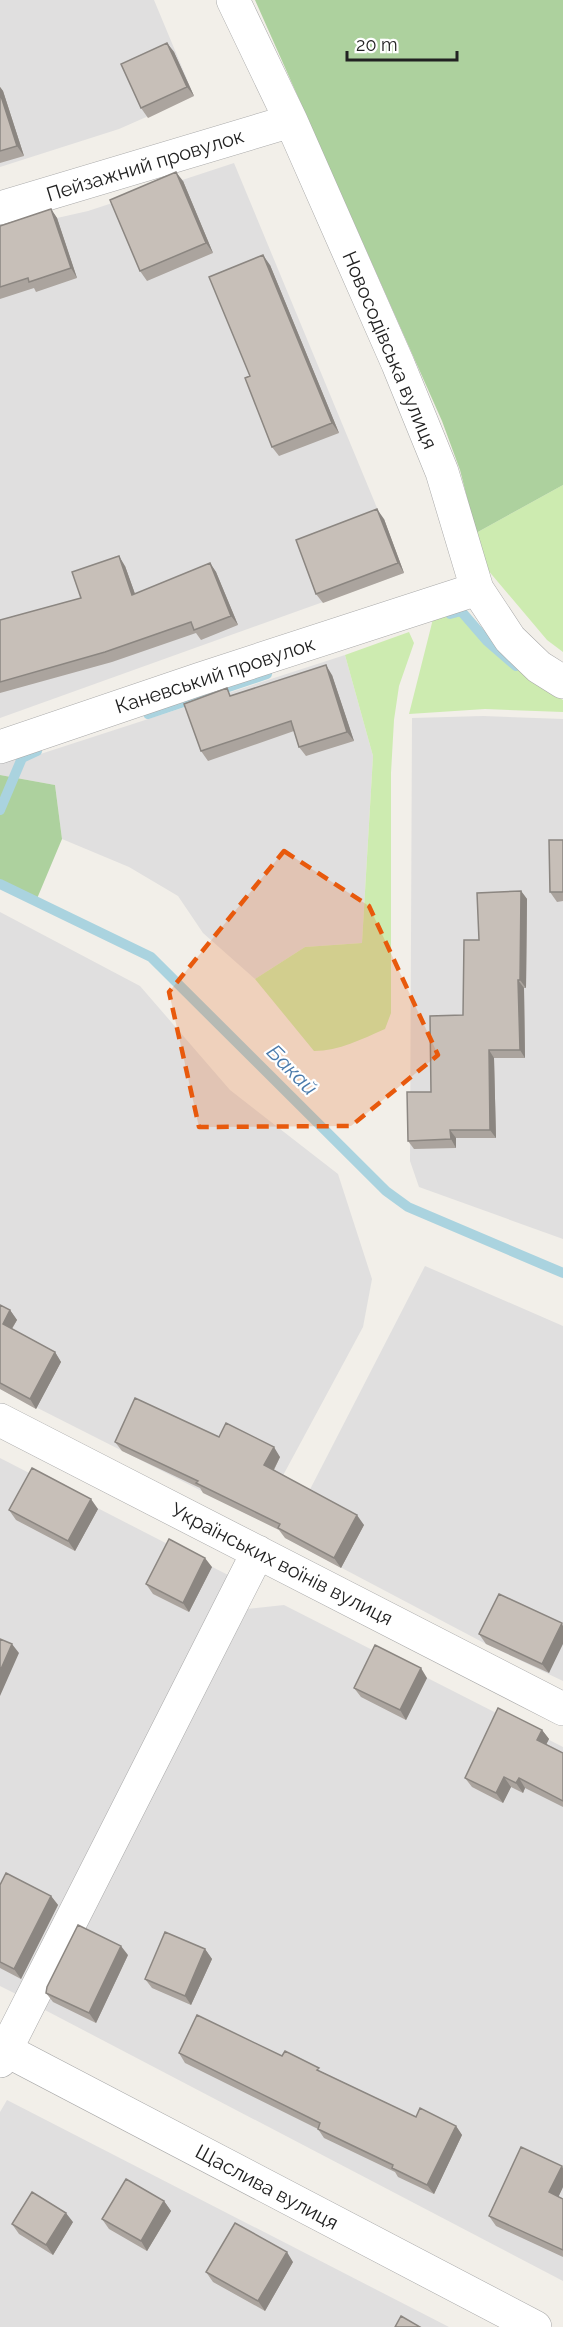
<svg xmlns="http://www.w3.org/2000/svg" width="563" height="2327" font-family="Raleway,sans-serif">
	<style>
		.residential { fill: #e0dfdf }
		.grass { fill: #cdebb0 }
		.forest { fill: #add19e }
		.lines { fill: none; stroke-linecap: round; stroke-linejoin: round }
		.stream { stroke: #aad3df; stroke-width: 10 }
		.street-casing { stroke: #a9a9a9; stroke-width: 34 }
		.street { stroke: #fff; stroke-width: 33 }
		.wall { fill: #aba49e }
		.shaded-wall { fill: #8b8681 }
		.building { fill: #c7bfb8; stroke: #8b8681; stroke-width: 1.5 }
		.marked { fill: #e8590c; fill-opacity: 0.2; stroke: #e8590c; stroke-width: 4.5; stroke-dasharray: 12 8; stroke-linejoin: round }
		.labels { text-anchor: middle; stroke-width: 4.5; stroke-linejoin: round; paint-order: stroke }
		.street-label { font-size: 20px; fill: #222; stroke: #fff }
		.water-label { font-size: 21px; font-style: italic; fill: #4a7aab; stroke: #fff }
	</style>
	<rect width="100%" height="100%" fill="#f2efe9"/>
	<!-- residential -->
	<path class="residential" d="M0,0H154L194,96L119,129L0,167Z
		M234,163L404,573L0,718V237L57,218L88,211Z
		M345,655L373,756L362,943L305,947L255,979L203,933L178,896L129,867L62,839L55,785L0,775V753L22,760Z
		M483,716L563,719V1239L419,1187L410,1161L412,718Z
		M0,912L140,986L230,1090L338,1174L372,1279L363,1327L259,1520L0,1389Z
		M425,1266L563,1326V1681L486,1644L285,1538Z
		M0,1458L228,1575L64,1908L18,1995L0,1986Z
		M284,1605L563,1747V2281L43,2009L247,1609Z
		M7,2100L449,2327H0V2112Z"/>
	<!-- grass -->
	<path class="grass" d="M563,485V652L547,640L487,569L476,533Z
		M461,611C493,649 522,672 563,700V712L485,709L409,714L433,619Z
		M409,632L414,643L399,686L394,720L391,773V1013L385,1029C362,1039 339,1051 314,1051L255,979L305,947L362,943L373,756L345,655Z"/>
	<!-- forest -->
	<path class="forest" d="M255,0H563V485L476,533L460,470L442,421Z
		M0,775L55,785L62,839L36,901L0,884Z"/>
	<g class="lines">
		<!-- stream -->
		<path class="stream" d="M450,614L461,611L487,641L516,666
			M148,714L267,674
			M0,810L22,758L37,751
			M0,884L151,957L386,1191L408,1207L563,1273"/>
		<!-- street casing -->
		<g class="street-casing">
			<path id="street" d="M233,0L291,121L398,364L442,472L477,589L510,639L539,667L563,682
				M0,208L291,121
				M0,747L200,679L477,589
				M0,1420L563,1709
				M0,2047L535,2327
				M0,2061L258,1552"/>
		</g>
		<!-- street -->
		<use href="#street" class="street"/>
	</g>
	<!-- wall -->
	<path class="wall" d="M167,43L174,52L194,96L148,118L141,108Z
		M0,87L3,91L24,156L0,163Z
		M183,181L213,253L147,281L140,271Z
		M51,209L57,218L77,278L36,292L34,288L0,299V226Z
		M270,265L339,433L279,456L272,447L250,376Z
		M384,519L404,573L323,603L316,594Z
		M210,563L216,572L238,625L201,640L196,633L112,662L0,693V620L81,598L125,566L135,594Z
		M332,675L354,741L306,756L299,747L294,731L208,761L201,751L232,695Z
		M563,840V901L557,902L550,892Z
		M521,891L527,899L526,988H524L525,1058H494L496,1138H456V1148L414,1149L408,1141L431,1092L463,1015L479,940Z
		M0,1305L10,1310L17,1320L12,1329L55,1352L61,1362L36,1409L0,1389Z
		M219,1437L280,1457L274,1470L364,1525L341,1568L285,1538L279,1530L203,1493L200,1488L122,1451L115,1442Z
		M98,1509L75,1551L16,1520L9,1510Z
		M212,1567L189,1612L153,1594L146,1584Z
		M562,1623L549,1673L486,1644L479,1634Z
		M427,1678L406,1720L361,1697L354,1688Z
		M542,1730L549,1739L546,1744L563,1753V1807L525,1788L523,1793L511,1787L503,1803L472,1787L465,1778Z
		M0,1885L51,1896L58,1905L21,1979L0,1968Z
		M205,1949L212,1959L191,2005L152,1988L145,1979Z
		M128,1955L96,2023L53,2002L46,1993Z
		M179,2053L322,2072L416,2117L456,2126L462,2135L434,2194L398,2177L395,2172L324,2138L318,2129L185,2063Z
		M563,2187L558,2197L563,2199V2257L496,2226L489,2216Z
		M164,2201L171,2211L147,2251L109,2229L102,2219Z
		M73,2222L53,2255L19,2234L12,2224Z
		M293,2262L265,2311L213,2282L206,2272Z"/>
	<!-- shaded-wall -->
	<path class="shaded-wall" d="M167,43L174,52L194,96L187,87Z
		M0,87L3,91L24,156L17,146L0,93Z
		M176,172L183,181L213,253L206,243Z
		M51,209L57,218L77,278L71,268Z
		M263,255L270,265L339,433L332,423Z
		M377,509L384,519L404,573L398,563Z
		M119,556L125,566L139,605L132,595Z
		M210,563L216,572L238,625L231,616Z
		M326,665L332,675L354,741L347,732Z
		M521,891L527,899L526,988L520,980Z
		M518,980L524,988L525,1058L520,1050Z
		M489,1050L494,1058L496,1138L490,1130Z
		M450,1130L456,1138V1148L451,1139Z
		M10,1310L17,1320L9,1333L3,1324Z
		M55,1352L61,1362L36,1409L30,1399Z
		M274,1447L280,1457L271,1475L264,1465Z
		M91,1499L98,1509L75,1551L68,1541Z
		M357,1515L364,1525L341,1568L334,1558Z
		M205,1558L212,1567L189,1612L183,1603Z
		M562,1623L563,1626V1644L549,1673L542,1664Z
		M12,1644L19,1653L0,1696V1671Z
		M421,1668L427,1678L406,1720L400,1710Z
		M542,1730L549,1739L544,1749L537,1740Z
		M504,1777L511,1787L503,1803L496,1793Z
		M519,1778L525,1788L523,1793L516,1783Z
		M51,1896L58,1905L21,1979L14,1969Z
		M121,1946L128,1955L96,2023L89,2013Z
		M205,1949L212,1959L191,2005L185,1996Z
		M456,2126L462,2135L434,2194L427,2185Z
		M562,2166L563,2168V2187L556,2202L549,2192Z
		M164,2201L171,2211L147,2251L141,2241Z
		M66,2213L73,2222L53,2255L46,2245Z
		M287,2252L293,2262L265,2311L258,2301Z"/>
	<!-- building -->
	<path class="building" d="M167,43L187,87L141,108L121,64Z
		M0,93L17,146L0,151Z
		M176,172L206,243L140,271L110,200Z
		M51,209L71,268L29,282L28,278L0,287V226Z
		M263,255L332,423L272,447L245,378L250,376L209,277Z
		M377,509L398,563L316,594L296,540Z
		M119,556L132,595L210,563L231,616L194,630L191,622L105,652L0,682V620L81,598L72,572Z
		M326,665L347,732L299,747L291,721L201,751L184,704L227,688L230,696Z
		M549,840H563V892H550Z
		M521,891L520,980H518L520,1050H489L490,1130H450L451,1139L408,1141L407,1092H431L430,1016L463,1015L464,940H479L477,893Z
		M0,1305L10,1310L3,1324L55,1352L30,1399L0,1383Z
		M135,1398L219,1437L226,1423L274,1447L264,1465L357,1515L334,1558L278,1528L280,1524L196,1483L198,1481L115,1442Z
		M32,1468L91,1499L68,1541L9,1510Z
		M169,1539L205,1558L183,1603L146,1584Z
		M499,1594L562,1623L542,1664L479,1634Z
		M0,1639L12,1644L0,1671Z
		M375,1645L421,1668L400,1710L354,1688Z
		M498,1708L542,1730L537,1740L563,1753V1801L519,1778L516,1783L504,1777L496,1793L465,1778Z
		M6,1873L51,1896L14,1969L0,1962V1885Z
		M78,1925L121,1946L89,2013L46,1993L47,1987Z
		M165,1932L205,1949L185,1996L145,1979Z
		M197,2015L282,2056L285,2051L319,2068L317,2070L416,2117L420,2108L456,2126L427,2185L392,2168L393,2165L318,2129L320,2123L179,2053Z
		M521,2147L562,2166L549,2192L563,2199V2250L489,2216Z
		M126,2179L164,2201L141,2241L102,2219Z
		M32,2192L66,2213L46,2245L12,2224Z
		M235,2223L287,2252L258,2301L206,2272Z
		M401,2316L420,2327H395Z"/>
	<!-- marked area -->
	<path class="marked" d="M284,851L369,906L438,1055L351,1126L199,1127L169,992Z"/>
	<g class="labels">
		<!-- street labels -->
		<g class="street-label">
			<text transform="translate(145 165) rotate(-17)" y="7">Пейзажний провулок</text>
			<text transform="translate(390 350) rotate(67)" y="7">Новосодівська вулиця</text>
			<text transform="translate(215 675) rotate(-18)" y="7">Каневський провулок</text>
			<text transform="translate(282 1564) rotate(27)" y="7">Українських воїнів вулиця</text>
			<text transform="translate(267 2187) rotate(28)" y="7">Щаслива вулиця</text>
		</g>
		<!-- water labels -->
		<g class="water-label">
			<text transform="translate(292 1070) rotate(45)" y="7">Бакай</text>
		</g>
	</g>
	<!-- scale -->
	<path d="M347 51v9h110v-9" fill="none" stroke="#222222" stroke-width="3"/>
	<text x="356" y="51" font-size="18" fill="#222222" stroke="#ffffff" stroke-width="4.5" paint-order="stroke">20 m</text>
</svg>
